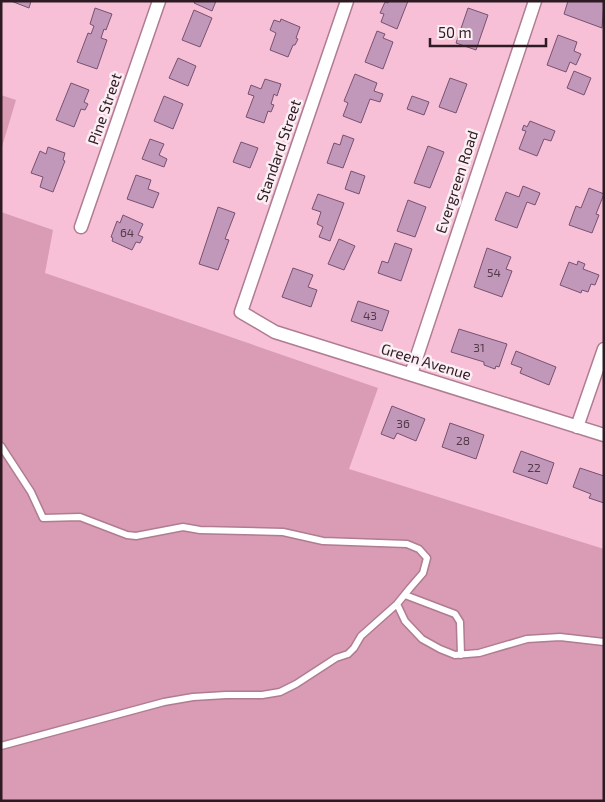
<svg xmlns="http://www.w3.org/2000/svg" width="605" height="802" font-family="'Exo 2',sans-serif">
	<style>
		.green { fill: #da9bb5 }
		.building { fill: #c197ba; stroke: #785171 }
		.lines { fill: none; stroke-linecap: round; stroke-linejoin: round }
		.lane-casing { stroke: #af7c91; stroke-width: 9 }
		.street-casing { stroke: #af7c91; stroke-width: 15 }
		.lane { stroke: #fff; stroke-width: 6 }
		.street { stroke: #fff; stroke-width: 12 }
		.labels { text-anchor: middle; stroke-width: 5; stroke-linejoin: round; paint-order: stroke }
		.number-label { font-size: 12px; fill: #533948 }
		.street-label { font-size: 15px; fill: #2e1a22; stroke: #fbeff4 }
	</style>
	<rect width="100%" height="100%" fill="#f7c0d6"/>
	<!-- green -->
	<path class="green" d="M1,95L16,100L1,150Z
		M1,212L53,230L45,273L378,388L349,469L604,549V801H1Z"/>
	<!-- building -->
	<path class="building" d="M11,1H31L29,8Z
		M195,1H216L212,11L194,3Z
		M389,1H408L397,29L381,22L384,14L380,13L385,2L388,3Z
		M568,1H604L602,28L564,14Z
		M95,8L112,14L106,30L104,29L101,38L107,40L97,69L77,62L88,33L91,34L94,26L90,24Z
		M468,8L488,15L476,50L456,43Z
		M194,10L212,18L200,47L182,40Z
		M281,19L300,27L296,38L298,39L295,45H293L288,57L270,50L276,33L270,30L274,20L280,22Z
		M377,31L385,34L383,38L393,42L383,69L365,62Z
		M558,35L577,42L574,51L581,54L576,65L570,62L566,72L547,65Z
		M178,58L196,66L188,86L169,78Z
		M574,71L591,78L584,95L567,88Z
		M355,74L377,83L374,91L383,94L380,102L370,99L361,123L343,116L348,103L344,101Z
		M450,78L467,84L456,113L439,107Z
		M265,79L281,84L277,96L274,94L271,104L274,105L271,112L268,111L264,123L246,117L254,96L248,94L251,85L261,89Z
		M71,83L89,90L84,102L88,104L85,110L81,109L74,127L56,120Z
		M164,96L183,104L173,129L154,121Z
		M412,96L429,102L424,115L407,109Z
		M530,121L555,131L551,141L544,139L537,156L519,149L526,131L522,130L524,125L527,127Z
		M343,135L354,139L343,168L327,163L334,143L340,145Z
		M150,139L164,144L159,155L167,159L164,167L142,159Z
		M241,142L258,148L250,168L233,162Z
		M428,146L444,152L430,188L414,183Z
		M48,147L65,153L63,160L65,161L53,192L40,187L43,177L31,173L40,151L46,154Z
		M351,171L365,176L359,194L345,189Z
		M136,175L151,180L148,189L159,193L153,208L127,199Z
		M523,186L540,193L535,205L527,202L517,228L495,220L506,192L519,197Z
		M589,188L604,194L596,214L599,215L592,233L569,225L576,206L581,208Z
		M318,194L344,203L330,241L319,237L323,227L317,224L321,212L312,209Z
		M408,200L426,207L415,237L397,231Z
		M218,207L235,213L225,239L229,240L218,270L199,264Z
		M123,215L143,224L138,235L143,237L140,243L136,242L132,250L112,241L113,238L111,237L117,221L120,223Z
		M339,239L355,246L344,270L328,264Z
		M395,243L412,249L401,281L378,273L382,261L388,263Z
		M487,248L511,257L506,269L512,271L502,297L474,287Z
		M578,261L585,264L583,269L599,275L595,285L591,284L588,292L582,290L581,293L560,285L569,262L577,265Z
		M293,268L313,275L308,287L317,290L311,307L282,297Z
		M358,301L389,311L382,331L351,321Z
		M459,329L507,344L499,367L496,366L495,369L484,365V362L451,352Z
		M516,351L556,367L549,385L520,373L522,368L511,364Z
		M392,406L425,419L416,441L397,433L394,439L381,434Z
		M450,423L484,435L476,459L442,447Z
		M521,451L554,463L547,484L513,472Z
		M580,468L604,476V503L589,498L591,494L573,487Z"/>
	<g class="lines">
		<!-- lane casing -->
		<g class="lane-casing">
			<path id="lane" d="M1,446L31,492L43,518L80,517L127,535L136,536L183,527L200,530L283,532L323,541L407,544L419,549L427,558L423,573L410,588L397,604L361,636L354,648L348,654L336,658L296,684L280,692L262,695H226L193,697L164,702L1,746
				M405,595L455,614L460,622L461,655
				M397,604L405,621L422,639L440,649L455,655L479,653L527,639L560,637L604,642"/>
		</g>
		<!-- street casing -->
		<g class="street-casing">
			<path id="street" d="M347,1L241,312L275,332L604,435
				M81,227L159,1
				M411,374L535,1
				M577,427L604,349"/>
		</g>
		<!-- lane -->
		<use href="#lane" class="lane"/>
		<!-- street -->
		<use href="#street" class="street"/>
	</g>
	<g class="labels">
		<!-- number labels -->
		<g class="number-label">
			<text x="127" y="237">64</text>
			<text x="494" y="277">54</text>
			<text x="370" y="320">43</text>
			<text x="479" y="352">31</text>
			<text x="403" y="428">36</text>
			<text x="463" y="445">28</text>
			<text x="534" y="472">22</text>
		</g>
		<!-- street labels -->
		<g class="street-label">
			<text transform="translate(105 109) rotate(-71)" y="5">Pine Street</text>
			<text transform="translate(279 151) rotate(-71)" y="5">Standard Street</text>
			<text transform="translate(457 182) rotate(-72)" y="5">Evergreen Road</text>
			<text transform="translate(426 362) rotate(17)" y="5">Green Avenue</text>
		</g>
	</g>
	<!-- border -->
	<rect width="605" height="802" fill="none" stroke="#2e1a22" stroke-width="5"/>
	<!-- scale -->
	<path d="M430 38v8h116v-8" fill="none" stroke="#2e1a22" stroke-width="2.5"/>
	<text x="438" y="38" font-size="15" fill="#2e1a22" stroke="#fbeff4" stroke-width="4" paint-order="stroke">50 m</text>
</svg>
